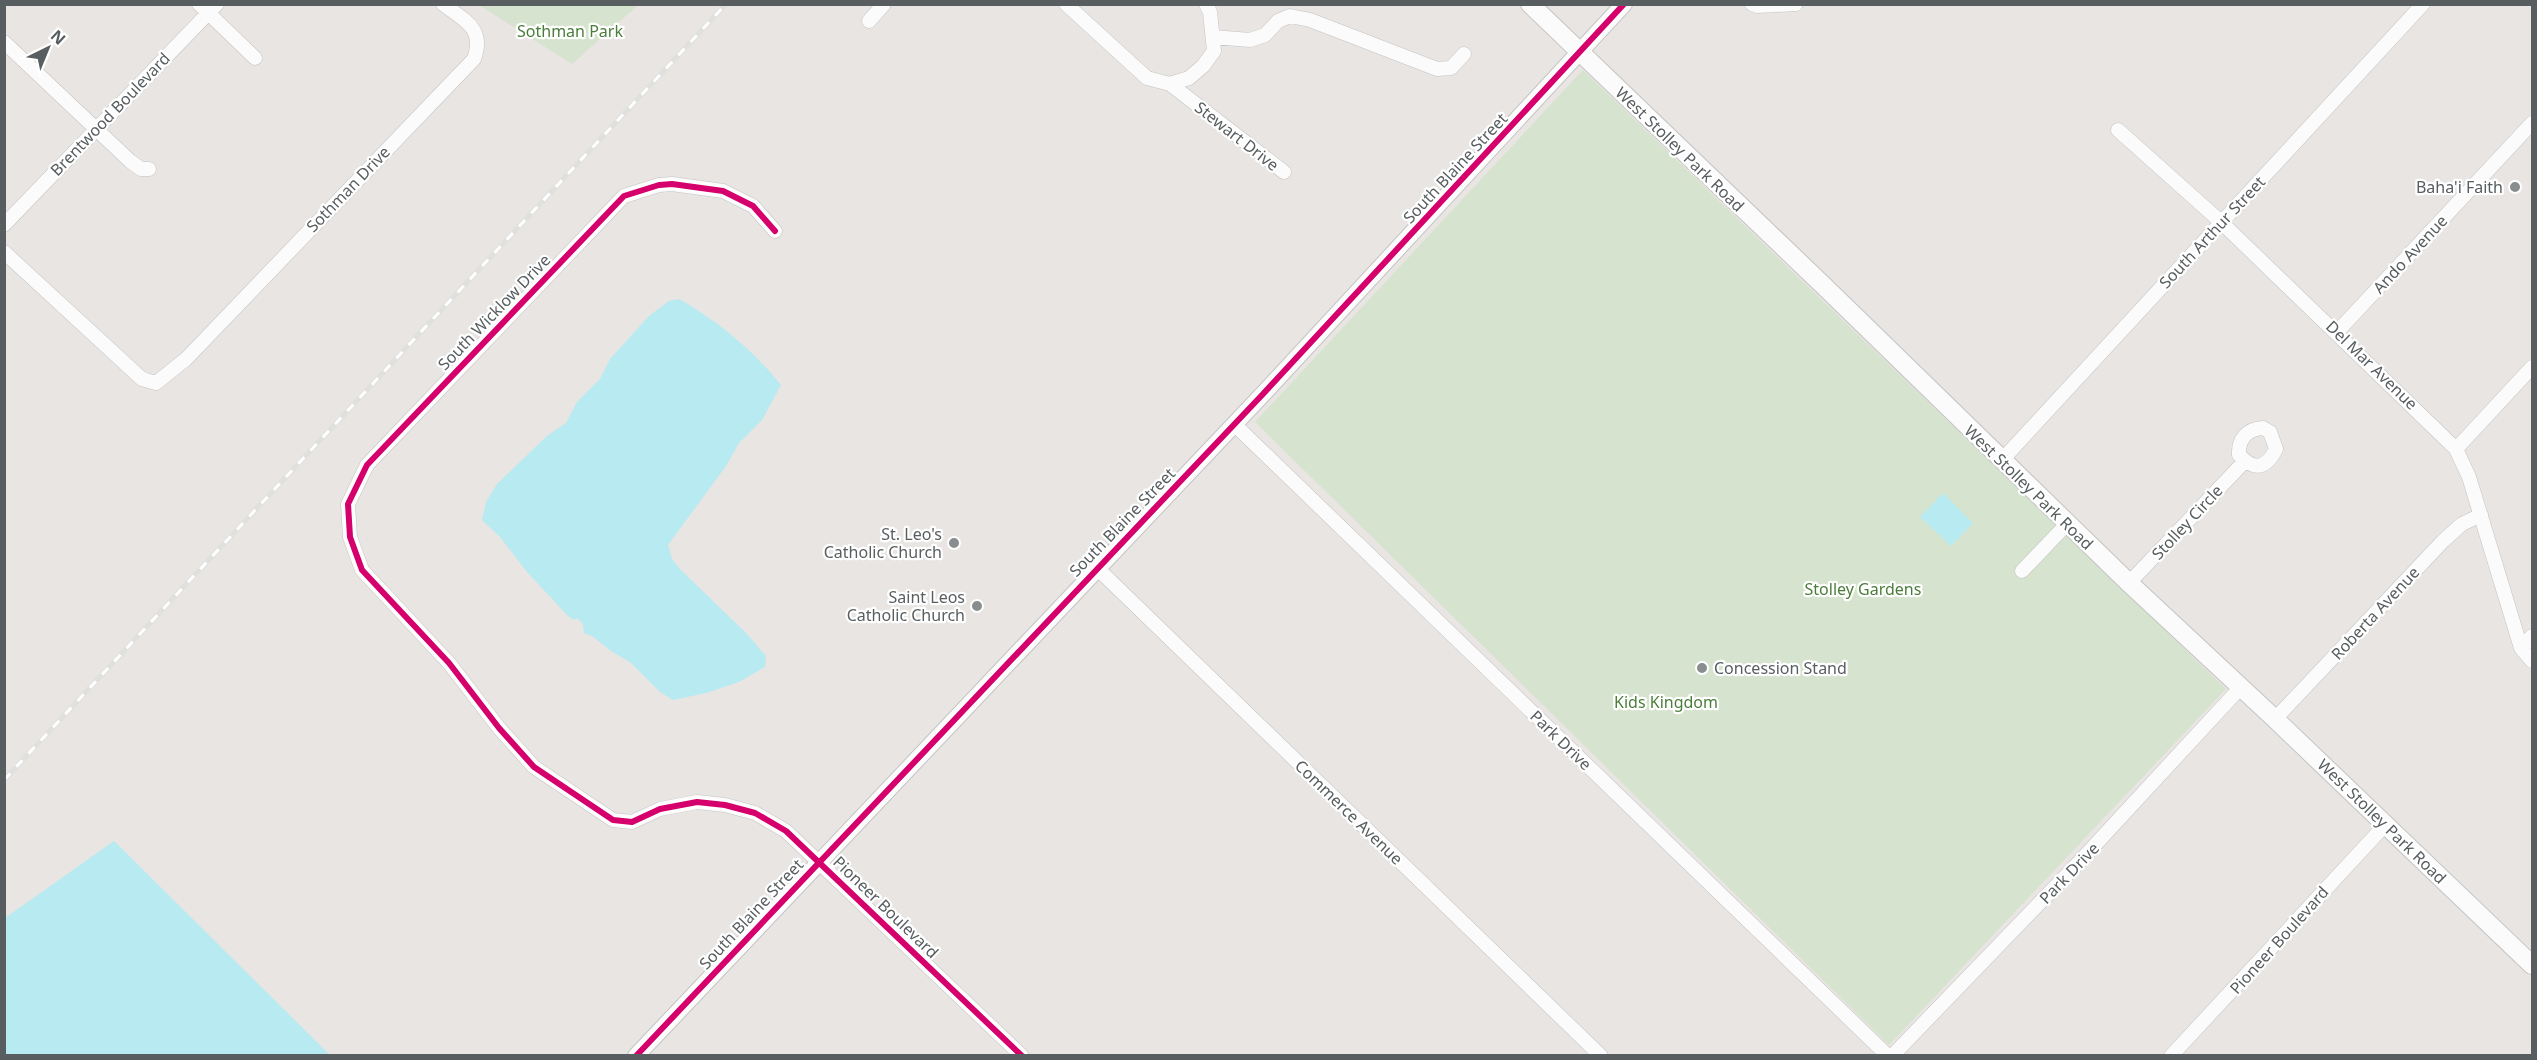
<svg xmlns="http://www.w3.org/2000/svg" width="2537" height="1060" font-family="'Noto Sans',sans-serif">
	<style>
		.green { fill: #d6e3ce }
		.water { fill: #b7eaf1 }
		.lines { fill: none; stroke-linecap: round; stroke-linejoin: round }
		.minor-casing { stroke: #c4c4c4; stroke-width: 15 }
		.tertiary-casing { stroke: #c4c4c4; stroke-width: 18 }
		.secondary-casing { stroke: #c4c4c4; stroke-width: 20 }
		.minor { stroke: #fcfbfb; stroke-width: 14 }
		.tertiary { stroke: #fcfbfb; stroke-width: 16 }
		.secondary { stroke: #fcfbfb; stroke-width: 18 }
		.rail-casing { stroke: #e0e0df; stroke-width: 5 }
		.rail { stroke: #fff; stroke-width: 3; stroke-dasharray: 9; stroke-linecap: butt }
		.cycleway-casing { stroke: #fff; stroke-width: 10 }
		.cycleway { stroke: #d6006c; stroke-width: 6 }
		.poi-dot { fill: #8a8d8e; stroke: #fff; stroke-width: 2 }
		.labels { text-anchor: middle; stroke-width: 4.5; stroke-linejoin: round; paint-order: stroke }
		.park-label { font-size: 16px; fill: #4b7d3a; stroke: #fff }
		.street-label { font-size: 16px; fill: #585e60; stroke: #fff }
		.poi-label { font-size: 16px; fill: #585e60; stroke: #fff; text-anchor: end }
	</style>
	<rect width="100%" height="100%" fill="#e8e5e2"/>
	<!-- green -->
	<path class="green" d="M479,5H638L572,64Z
		M1583,70L2226,689L1889,1045L1255,422Z"/>
	<!-- water -->
	<path class="water" d="M679,299C718,321 754,351 781,385L762,420L739,443L726,466L668,545L672,559L680,569L747,634L766,656L765,667L739,682L706,693L673,700L660,692L630,662L611,651L592,636L584,633L583,624L577,618L574,620L568,616L527,572L500,537L482,520L486,502L497,484L547,436L566,423L577,402L600,379L610,359L649,316L669,301Z
		M1943,493L1973,523L1951,546L1920,517Z
		M114,841L330,1055H5V918Z"/>
	<g class="lines">
		<!-- minor casing -->
		<g class="minor-casing">
			<path id="minor" d="M199,4L255,58
				M1066,4L1147,78L1170,84L1189,78L1203,66L1214,51L1210,12L1206,4
				M1752,4L1758,6L1796,4
				M869,21L884,4
				M1213,37L1250,40L1265,35L1278,21L1290,16L1310,20L1437,69L1451,68L1464,54
				M4,42L130,161L141,169H149
				M1170,84L1284,172
				M2118,130L2221,222L2456,449L2469,477L2521,648L2532,661
				M4,225L217,4
				M775,231L753,206L723,191L672,184L659,185L624,196L367,465L348,504L350,537L362,570L449,663L499,728L534,767L613,820L632,822L660,809L697,802L725,805L755,813L786,831L1022,1056
				M4,252L142,379L156,383L186,359L474,59C485,28 465,21 443,4
				M2337,332L2532,123
				M1234,424L1888,1056
				M2263,428L2270,432L2276,449C2266,469 2254,471 2239,455C2238,439 2247,429 2263,428Z
				M2456,449L2532,367
				M2002,460L2423,4
				M1097,568L1601,1056
				M2022,571L2067,524
				M2129,583L2245,461
				M2521,648L2532,636
				M2275,719L2443,541L2462,524L2481,515
				M1892,1056L2082,859L2241,687
				M2171,1056L2386,824"/>
		</g>
		<!-- tertiary casing -->
		<g class="tertiary-casing">
			<path id="tertiary" d="M636,1056L1263,394L1624,4"/>
		</g>
		<!-- secondary casing -->
		<g class="secondary-casing">
			<path id="secondary" d="M1530,4L1826,288L2129,583L2275,719L2532,965"/>
		</g>
		<!-- minor -->
		<use href="#minor" class="minor"/>
		<!-- tertiary -->
		<use href="#tertiary" class="tertiary"/>
		<!-- secondary -->
		<use href="#secondary" class="secondary"/>
		<!-- rail casing -->
		<g class="rail-casing">
			<path id="rail" d="M4,780L726,4"/>
		</g>
		<!-- rail -->
		<use href="#rail" class="rail"/>
		<!-- cycleway casing -->
		<g class="cycleway-casing">
			<path id="cycleway" d="M775,231L753,206L723,191L672,184L659,185L624,196L367,465L348,504L350,537L362,570L449,663L499,728L534,767L613,820L632,822L660,809L697,802L725,805L755,813L786,831L1022,1056
				M636,1056L1263,394L1624,4"/>
		</g>
		<!-- cycleway -->
		<use href="#cycleway" class="cycleway"/>
	</g>
	<!-- markers -->
	<g class="poi-dot">
		<circle cx="2515" cy="187" r="6"/>
		<circle cx="954" cy="543" r="6"/>
		<circle cx="977" cy="606" r="6"/>
		<circle cx="1702" cy="668" r="6"/>
	</g>
	<g class="labels">
		<!-- park labels -->
		<g class="park-label">
			<text x="570" y="37">Sothman Park</text>
			<text x="1863" y="595">Stolley Gardens</text>
			<text x="1666" y="708">Kids Kingdom</text>
		</g>
		<!-- street labels -->
		<g class="street-label">
			<text transform="translate(110 114) rotate(-46)" y="6">Brentwood Boulevard</text>
			<text transform="translate(1237 136) rotate(38)" y="6">Stewart Drive</text>
			<text transform="translate(1680 149) rotate(44)" y="6">West Stolley Park Road</text>
			<text transform="translate(1455 168) rotate(-47)" y="6">South Blaine Street</text>
			<text transform="translate(348 189) rotate(-46)" y="6">Sothman Drive</text>
			<text transform="translate(2212 232) rotate(-47)" y="6">South Arthur Street</text>
			<text transform="translate(2410 254) rotate(-47)" y="6">Ando Avenue</text>
			<text transform="translate(494 312) rotate(-46)" y="6">South Wicklow Drive</text>
			<text transform="translate(2372 365) rotate(44)" y="6">Del Mar Avenue</text>
			<text transform="translate(2029 487) rotate(44)" y="6">West Stolley Park Road</text>
			<text transform="translate(1122 522) rotate(-46)" y="6">South Blaine Street</text>
			<text transform="translate(2187 522) rotate(-47)" y="6">Stolley Circle</text>
			<text transform="translate(2375 613) rotate(-47)" y="6">Roberta Avenue</text>
			<text transform="translate(1561 740) rotate(44)" y="6">Park Drive</text>
			<text transform="translate(1349 812) rotate(44)" y="6">Commerce Avenue</text>
			<text transform="translate(2382 821) rotate(44)" y="6">West Stolley Park Road</text>
			<text transform="translate(2069 873) rotate(-46)" y="6">Park Drive</text>
			<text transform="translate(886 907) rotate(44)" y="6">Pioneer Boulevard</text>
			<text transform="translate(751 914) rotate(-47)" y="6">South Blaine Street</text>
			<text transform="translate(2279 940) rotate(-48)" y="6">Pioneer Boulevard</text>
		</g>
		<!-- poi labels -->
		<g class="poi-label">
			<text x="2503" y="193">Baha'i Faith</text>
			<text x="942" y="540">St. Leo's<tspan x="942" dy="18">Catholic Church</tspan></text>
			<text x="965" y="603">Saint Leos<tspan x="965" dy="18">Catholic Church</tspan></text>
			<text x="1714" y="674" text-anchor="start">Concession Stand</text>
		</g>
	</g>
	<!-- border -->
	<rect width="2537" height="1060" fill="none" stroke="#585e60" stroke-width="12"/>
	<!-- north arrow -->
	<g transform="translate(48 48) rotate(43)" stroke="#ffffff" stroke-width="4.5" paint-order="stroke">
	<path d="M0-4.5L10 22L0 15L-10 22Z" fill="#585e60"/>
	<text y="-9" font-size="16" font-weight="bold" text-anchor="middle" fill="#585e60">N</text>
	</g>
</svg>
